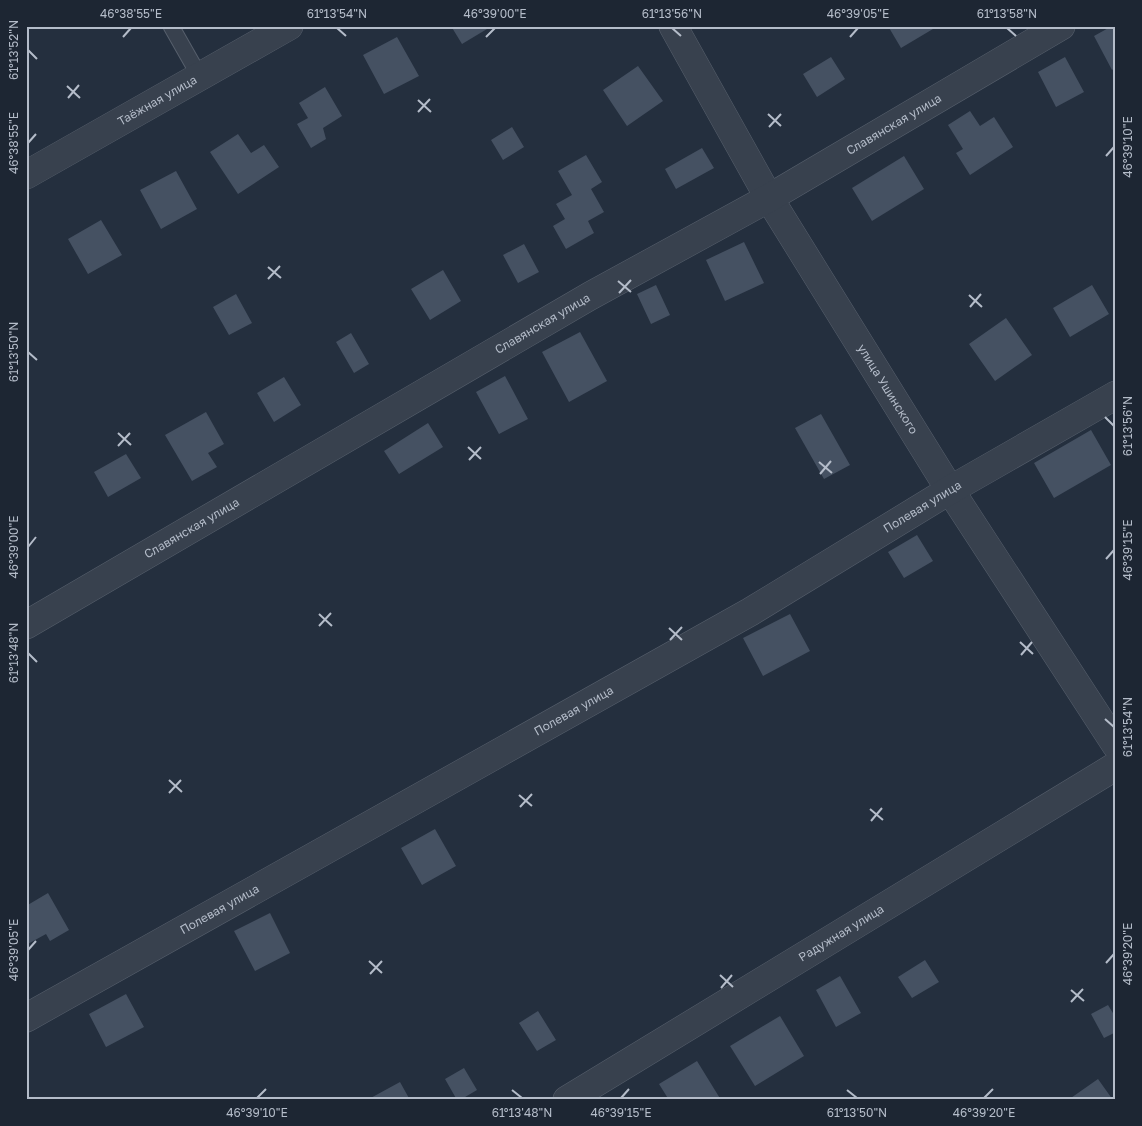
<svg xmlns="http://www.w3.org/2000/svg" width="1142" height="1126" font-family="'Golos Text',sans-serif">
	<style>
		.building { fill: #455162 }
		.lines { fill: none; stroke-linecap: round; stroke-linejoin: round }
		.lane-casing { stroke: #565f6c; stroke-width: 17 }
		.street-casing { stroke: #565f6c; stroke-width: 29 }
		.lane { stroke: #38414e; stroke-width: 15 }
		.street { stroke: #38414e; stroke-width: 28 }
		.ticks { fill: none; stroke: #b4bcc9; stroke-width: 2 }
		.labels { text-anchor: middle; stroke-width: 4; stroke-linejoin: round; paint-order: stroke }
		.street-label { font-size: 12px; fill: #b4bcc9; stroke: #1d2633 }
		.neatline { fill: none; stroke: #b4bcc9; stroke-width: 2 }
		.ticks-label { font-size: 12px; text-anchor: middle; fill: #b4bcc9 }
	</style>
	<rect width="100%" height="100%" fill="#242f3e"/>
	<!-- building -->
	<path class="building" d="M451,26H492L462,44Z
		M888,26H938L901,48Z
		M1112,26H1116V67L1112,70L1094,36Z
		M397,37L419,76L384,94L363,55Z
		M831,57L845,79L817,97L803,74Z
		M1065,57L1084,92L1056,107L1038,72Z
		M638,66L663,101L627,126L603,90Z
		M325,87L342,116L323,128L326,139L311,148L297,124L308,118L299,103Z
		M970,111L980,126L994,117L1013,147L970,175L956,153L963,149L948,125Z
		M512,127L524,147L503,160L491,140Z
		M238,134L251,153L264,145L279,167L238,194L210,152Z
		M702,148L714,168L676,189L665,169Z
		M586,155L602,182L591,189L604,212L588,221L594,233L566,249L553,226L565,219L556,204L572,195L558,171Z
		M904,156L924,189L872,221L852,188Z
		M176,171L197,209L161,229L140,190Z
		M101,220L122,255L88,274L68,239Z
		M744,242L764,283L725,301L706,260Z
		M524,244L539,272L518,283L503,255Z
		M443,270L461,301L430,320L411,289Z
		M656,285L670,315L651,324L637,294Z
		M1092,285L1109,314L1070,337L1053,308Z
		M236,294L252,323L229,335L213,307Z
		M1006,318L1032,355L995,381L969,344Z
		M580,332L607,381L569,402L542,352Z
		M351,333L369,364L354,373L336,342Z
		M505,376L528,419L499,434L476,392Z
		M284,377L301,405L274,422L257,393Z
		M206,412L224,444L208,453L217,467L192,481L165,435Z
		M821,414L850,465L824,479L795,428Z
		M428,423L443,447L399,474L384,451Z
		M1091,430L1111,465L1054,498L1034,463Z
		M126,454L141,478L108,497L94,472Z
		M917,535L933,561L904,578L888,552Z
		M790,614L810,651L763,676L743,638Z
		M435,829L456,866L422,885L401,848Z
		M48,893L69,930L50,941L46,934L26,945V906Z
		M270,913L290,953L255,971L234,931Z
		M925,960L939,982L912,998L898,977Z
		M840,976L861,1013L836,1027L816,990Z
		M126,994L144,1027L106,1047L89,1014Z
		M1108,1005L1116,1018V1032L1104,1038L1091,1014Z
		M538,1011L556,1040L537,1051L519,1023Z
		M780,1016L804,1056L755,1086L730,1046Z
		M697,1061L721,1100H669L659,1084Z
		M464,1068L477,1090L460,1100H457L445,1079Z
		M1098,1079L1113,1100H1068Z
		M400,1082L410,1100H367Z"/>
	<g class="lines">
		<!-- lane casing -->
		<g class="lane-casing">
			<path id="lane" d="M171,26L200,77"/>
		</g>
		<!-- street casing -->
		<g class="street-casing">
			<g id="street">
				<path id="s1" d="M673,26L769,198L950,490L1116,745"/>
				<path id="s2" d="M26,175L289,26"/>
				<path id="s3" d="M26,625L590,296L769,198L1061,26"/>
				<path id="s4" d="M26,1018L750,612L950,490L1116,395"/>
				<path id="s5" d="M567,1100L1116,766"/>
			</g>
		</g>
		<!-- lane -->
		<use href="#lane" class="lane"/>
		<!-- street -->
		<use href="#street" class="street"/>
	</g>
	<!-- ticks -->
	<path class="ticks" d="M337,28L346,36M672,28L681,36M1007,28L1016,36M123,37L131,28M486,37L495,28M850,37L858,28M28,50L37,59M67,86L80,98M68,98L79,85M418,100L431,112M418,112L430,99M768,114L781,126M769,127L781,114M28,143L36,134M1106,156L1114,147M268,267L281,278M268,279L280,266M618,281L631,292M619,293L631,280M969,295L982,307M970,307L981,294M28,352L37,360M1105,417L1114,426M118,433L131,445M118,446L130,433M468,447L481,459M469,460L481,447M819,462L832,473M820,474L831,461M28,547L36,537M1106,559L1114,550M319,614L332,626M319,626L331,613M669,628L682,640M670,640L682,627M1020,642L1033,654M28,653L37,662M1021,655L1032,642M1105,719L1114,727M169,780L182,792M169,793L181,780M519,795L532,806M520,807L532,794M870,809L883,820M871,821L882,808M28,950L36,941M369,961L382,973M1106,963L1114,954M370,974L382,961M720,975L733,987M721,988L732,975M1071,990L1084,1001M1071,1002L1083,989M512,1090L522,1098M847,1090L857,1098M257,1098L266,1089M621,1098L629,1089M984,1098L993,1089"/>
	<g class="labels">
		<!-- street labels -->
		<g class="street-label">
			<text dy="4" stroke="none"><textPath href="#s2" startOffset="151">Таёжная улица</textPath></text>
			<text dy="4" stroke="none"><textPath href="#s3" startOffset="1002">Славянская улица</textPath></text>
			<text dy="4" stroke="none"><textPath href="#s3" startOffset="598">Славянская улица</textPath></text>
			<text dy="4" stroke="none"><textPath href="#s1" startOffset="422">улица Ушинского</textPath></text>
			<text dy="4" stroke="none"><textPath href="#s4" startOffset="1032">Полевая улица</textPath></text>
			<text dy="4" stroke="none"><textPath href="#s3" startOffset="192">Славянская улица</textPath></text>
			<text dy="4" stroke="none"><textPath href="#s4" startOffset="628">Полевая улица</textPath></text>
			<text dy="4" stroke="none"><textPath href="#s4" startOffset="222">Полевая улица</textPath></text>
			<text dy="4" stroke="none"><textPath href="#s5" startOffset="321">Радужная улица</textPath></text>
		</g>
	</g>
	<!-- border -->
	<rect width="1142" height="1126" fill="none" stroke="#1d2633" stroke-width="55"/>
	<rect x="28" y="28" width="1086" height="1070" class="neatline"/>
	<g class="ticks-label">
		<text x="131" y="18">46°38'55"E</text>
		<text x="337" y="18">61°13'54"N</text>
		<text x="495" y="18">46°39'00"E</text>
		<text x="672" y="18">61°13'56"N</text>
		<text x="858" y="18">46°39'05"E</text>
		<text x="1007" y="18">61°13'58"N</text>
		<text transform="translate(14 50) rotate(-90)" y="4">61°13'52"N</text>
		<text transform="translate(14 143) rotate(-90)" y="4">46°38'55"E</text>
		<text transform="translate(1128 147) rotate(-90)" y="4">46°39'10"E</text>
		<text transform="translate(14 352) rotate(-90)" y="4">61°13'50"N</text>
		<text transform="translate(1128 426) rotate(-90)" y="4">61°13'56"N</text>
		<text transform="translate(14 547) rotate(-90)" y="4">46°39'00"E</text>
		<text transform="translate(1128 550) rotate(-90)" y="4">46°39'15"E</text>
		<text transform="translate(14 653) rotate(-90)" y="4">61°13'48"N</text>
		<text transform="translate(1128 727) rotate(-90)" y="4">61°13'54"N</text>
		<text transform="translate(14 950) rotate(-90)" y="4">46°39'05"E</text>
		<text transform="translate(1128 954) rotate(-90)" y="4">46°39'20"E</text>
		<text x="257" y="1117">46°39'10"E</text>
		<text x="522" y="1117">61°13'48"N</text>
		<text x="621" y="1117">46°39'15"E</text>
		<text x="857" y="1117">61°13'50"N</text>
		<text x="984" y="1117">46°39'20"E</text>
	</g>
</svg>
